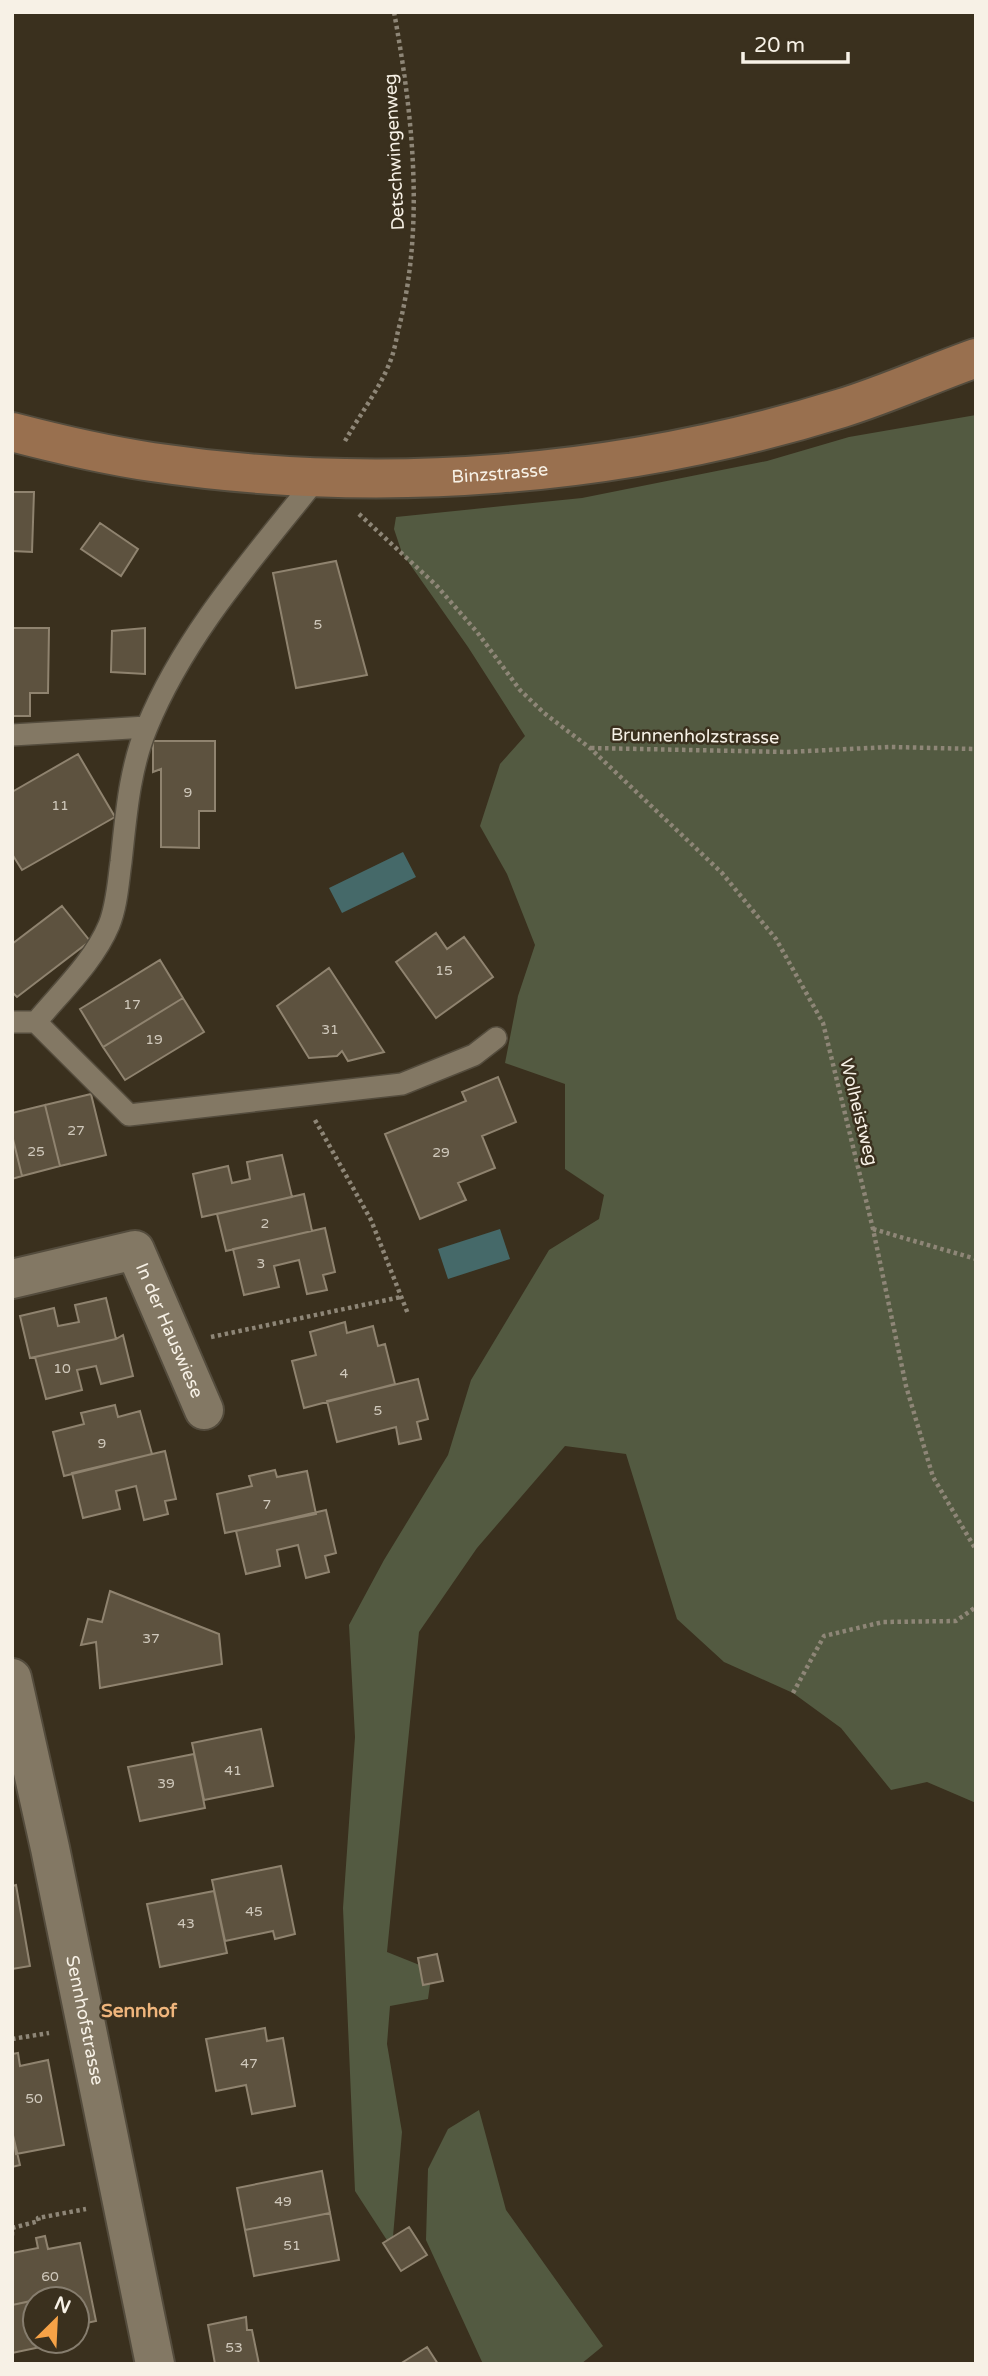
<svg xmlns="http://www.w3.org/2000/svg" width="988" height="2376" font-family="'Varela Round',sans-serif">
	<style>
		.green { fill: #535a41 }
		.water { fill: #456969 }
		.building { fill: #5d523f; stroke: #8f836f; stroke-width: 2 }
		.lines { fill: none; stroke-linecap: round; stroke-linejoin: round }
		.service-casing { stroke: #544c3d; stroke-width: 24 }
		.minor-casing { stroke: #544c3d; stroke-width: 42 }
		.secondary-casing { stroke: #544c3d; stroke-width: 42 }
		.path { stroke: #8e8677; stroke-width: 4.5; stroke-dasharray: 3.5 3.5; stroke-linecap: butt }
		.service { stroke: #837864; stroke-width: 21 }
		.minor { stroke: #837864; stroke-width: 38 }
		.secondary { stroke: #99704f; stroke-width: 38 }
		.labels { text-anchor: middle; stroke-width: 5; stroke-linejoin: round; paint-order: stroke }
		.number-label { font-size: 14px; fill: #d0c9bc }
		.street-label { font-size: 18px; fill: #f7f1e6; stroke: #3a301e }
		.neighbourhood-label { font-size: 19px; font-weight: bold; fill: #efb57c; stroke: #3a301e }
	</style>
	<rect width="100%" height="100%" fill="#3a301e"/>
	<!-- green -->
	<path class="green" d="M976,415V1803L927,1782L891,1790L841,1728L793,1693L724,1662L677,1619L626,1454L565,1446L477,1548L419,1632L387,1952L432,1970L428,1999L390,2006L387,2044L402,2132L392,2248L355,2191L343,1908L355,1737L349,1625L384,1560L448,1455L471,1380L549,1250L599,1219L604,1195L565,1169V1084L505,1063L518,996L535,945L507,874L480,826L500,764L525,736L468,647L402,553L394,529L396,517L582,498L767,461L849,437Z
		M479,2110L506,2210L603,2346L581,2364H483L426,2240L428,2169L448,2129Z"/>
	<!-- water -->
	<path class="water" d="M403,852L416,877L342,913L329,888Z
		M500,1229L510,1259L448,1279L438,1249Z"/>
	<!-- building -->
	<path class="building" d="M12,492H34L32,552L12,551Z
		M100,523L138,549L121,576L81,549Z
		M336,561L367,675L296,688L273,573Z
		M12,628H49L48,693H30V716H12Z
		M145,628V674L111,672L112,631Z
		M153,741H215V811H199V848L161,847V769L153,772Z
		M78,754L115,817L22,870L12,854V792Z
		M62,906L90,941L17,997L12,992V944Z
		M436,933L447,949L464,937L493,977L436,1018L396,962Z
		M160,960L183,998L103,1047L80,1009Z
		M329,968L384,1052L348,1061L342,1051L337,1056L309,1058L277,1006Z
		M183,998L204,1032L125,1080L103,1047Z
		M498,1077L516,1122L482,1136L495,1168L458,1183L466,1200L420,1219L385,1134L466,1101L462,1092Z
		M91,1094L106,1155L60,1166L45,1105Z
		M45,1105L60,1166L22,1176L12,1135V1113Z
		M12,1135L22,1176L12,1179Z
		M282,1155L292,1197L202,1217L193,1174L228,1166L232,1183L250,1179L247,1162Z
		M304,1194L312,1231L226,1251L217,1214Z
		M325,1228L335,1272L323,1275L327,1290L307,1294L299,1260L274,1266L279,1287L244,1295L233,1249Z
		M106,1298L116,1339L30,1358L20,1316L54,1308L58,1326L79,1322L75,1305Z
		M345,1322L347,1333L373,1326L378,1346L385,1344L395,1384L304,1408L292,1361L316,1355L310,1332Z
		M123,1335L133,1376L101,1384L96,1366L77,1370L82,1390L46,1399L35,1357L116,1339Z
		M418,1379L428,1419L417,1422L421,1439L399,1444L396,1427L337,1442L327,1401Z
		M115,1405L118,1417L140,1411L152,1454L64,1476L53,1432L84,1424L81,1413Z
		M165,1451L176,1499L165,1501L168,1514L144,1520L136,1486L116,1491L120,1509L83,1518L72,1473Z
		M275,1470L277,1477L307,1471L316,1514L225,1533L217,1494L252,1486L249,1476Z
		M326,1510L336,1553L325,1556L329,1572L306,1578L298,1545L277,1550L280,1566L246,1574L236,1531Z
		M110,1591L219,1634L222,1664L100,1688L96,1642L81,1645L88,1619L102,1622Z
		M261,1729L273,1786L204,1800L192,1743Z
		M194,1754L205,1808L140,1821L128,1767Z
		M281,1866L295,1934L275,1939L273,1931L225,1941L212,1880Z
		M16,1885L30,1966L12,1969V1886Z
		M214,1891L227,1953L160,1967L147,1904Z
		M437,1954L443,1981L423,1985L418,1958Z
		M265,2028L267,2041L283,2038L295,2106L252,2114L246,2085L216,2091L206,2039Z
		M18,2053L20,2066L48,2060L64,2145L16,2154L12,2131V2054Z
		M12,2131L20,2165L12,2167Z
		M322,2171L330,2213L245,2230L237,2188Z
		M330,2213L339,2260L254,2276L245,2230Z
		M409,2227L427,2255L401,2271L383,2243Z
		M45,2236L48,2249L80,2243L96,2321L77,2325V2299L46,2298L12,2305V2253L38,2248L36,2238Z
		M35,2300V2341H55V2344L12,2353V2305Z
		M246,2317L247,2330H252L259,2364H215L208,2325Z
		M427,2347L438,2364H400Z"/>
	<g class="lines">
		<!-- service casing -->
		<g class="service-casing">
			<path id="service" d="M12,735L147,727
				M12,1022H36L129,1115L402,1084L474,1055L496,1038
				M36,1022C61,992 94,961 109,925C117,905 118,883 121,862C126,817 129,770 147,727C185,634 255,556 317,478"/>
		</g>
		<!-- minor casing -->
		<g class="minor-casing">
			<g id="minor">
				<path id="s1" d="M12,1279L135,1250L204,1410"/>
				<path id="s2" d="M12,1678L50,1848L155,2364"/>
			</g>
		</g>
		<!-- secondary casing -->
		<g class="secondary-casing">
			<g id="secondary">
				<path id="s3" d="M12,432C58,444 105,455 152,462C381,496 620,477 842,408C887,394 931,374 976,358"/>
			</g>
		</g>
		<!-- path -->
		<path class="path" d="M345,441C359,416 380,388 390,362C394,352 396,341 398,331C425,228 413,116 394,12
			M359,514L436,585L477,632L520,690L544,713L590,748L722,873L776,939L823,1023L873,1229L906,1386L933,1477L976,1550
			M591,748L787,752L890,747L976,749
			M315,1120L371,1220L408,1314
			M873,1229L976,1259
			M211,1337L401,1297
			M793,1693L824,1636L883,1622L956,1621L976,1607
			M12,2039L49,2033
			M12,2228L39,2221L38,2218L86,2209
			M12,2232V2236"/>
		<!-- service -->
		<use href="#service" class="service"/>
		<!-- minor -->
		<use href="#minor" class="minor"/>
		<!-- secondary -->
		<use href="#secondary" class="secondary"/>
	</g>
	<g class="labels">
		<!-- number labels -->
		<g class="number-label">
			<text x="318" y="629">5</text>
			<text x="188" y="797">9</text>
			<text x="60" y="810">11</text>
			<text x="444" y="975">15</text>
			<text x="132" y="1009">17</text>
			<text x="330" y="1034">31</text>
			<text x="154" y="1044">19</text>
			<text x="76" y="1135">27</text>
			<text x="36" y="1156">25</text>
			<text x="441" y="1157">29</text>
			<text x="265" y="1228">2</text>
			<text x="261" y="1268">3</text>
			<text x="62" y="1373">10</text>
			<text x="344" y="1378">4</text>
			<text x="378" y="1415">5</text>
			<text x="102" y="1448">9</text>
			<text x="267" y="1509">7</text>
			<text x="151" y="1643">37</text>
			<text x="233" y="1775">41</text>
			<text x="166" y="1788">39</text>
			<text x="254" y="1916">45</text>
			<text x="186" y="1928">43</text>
			<text x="249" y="2068">47</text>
			<text x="34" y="2103">50</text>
			<text x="283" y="2206">49</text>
			<text x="292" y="2250">51</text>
			<text x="50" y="2281">60</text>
			<text x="234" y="2352">53</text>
		</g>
		<!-- street labels -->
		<g class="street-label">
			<text transform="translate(394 152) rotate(-93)" y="6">Detschwingenweg</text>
			<text dy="6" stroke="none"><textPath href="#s3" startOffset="492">Binzstrasse</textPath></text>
			<text transform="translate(695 736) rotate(1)" y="6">Brunnenholzstrasse</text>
			<text transform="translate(859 1112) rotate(76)" y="6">Wolheistweg</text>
			<text dy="6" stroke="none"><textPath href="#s1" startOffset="214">In der Hauswiese</textPath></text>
			<text dy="6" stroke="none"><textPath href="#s2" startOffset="350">Sennhofstrasse</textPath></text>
		</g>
		<!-- neighbourhood labels -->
		<g class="neighbourhood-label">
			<text x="139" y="2017">Sennhof</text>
		</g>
	</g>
	<!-- border -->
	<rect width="988" height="2376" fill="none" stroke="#f7f1e6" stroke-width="28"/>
	<!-- north arrow -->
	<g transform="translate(56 2320) rotate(24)"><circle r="33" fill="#3a301e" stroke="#867d6e" stroke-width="2"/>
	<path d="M0-5L12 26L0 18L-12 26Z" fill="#f6a247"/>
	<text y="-10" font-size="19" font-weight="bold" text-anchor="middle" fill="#f7f1e6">N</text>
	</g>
	<!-- scale -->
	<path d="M743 52v10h105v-10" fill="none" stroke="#f7f1e6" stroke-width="3.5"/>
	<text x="754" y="52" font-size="21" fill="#f7f1e6" stroke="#3a301e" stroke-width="5" paint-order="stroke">20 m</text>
</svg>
